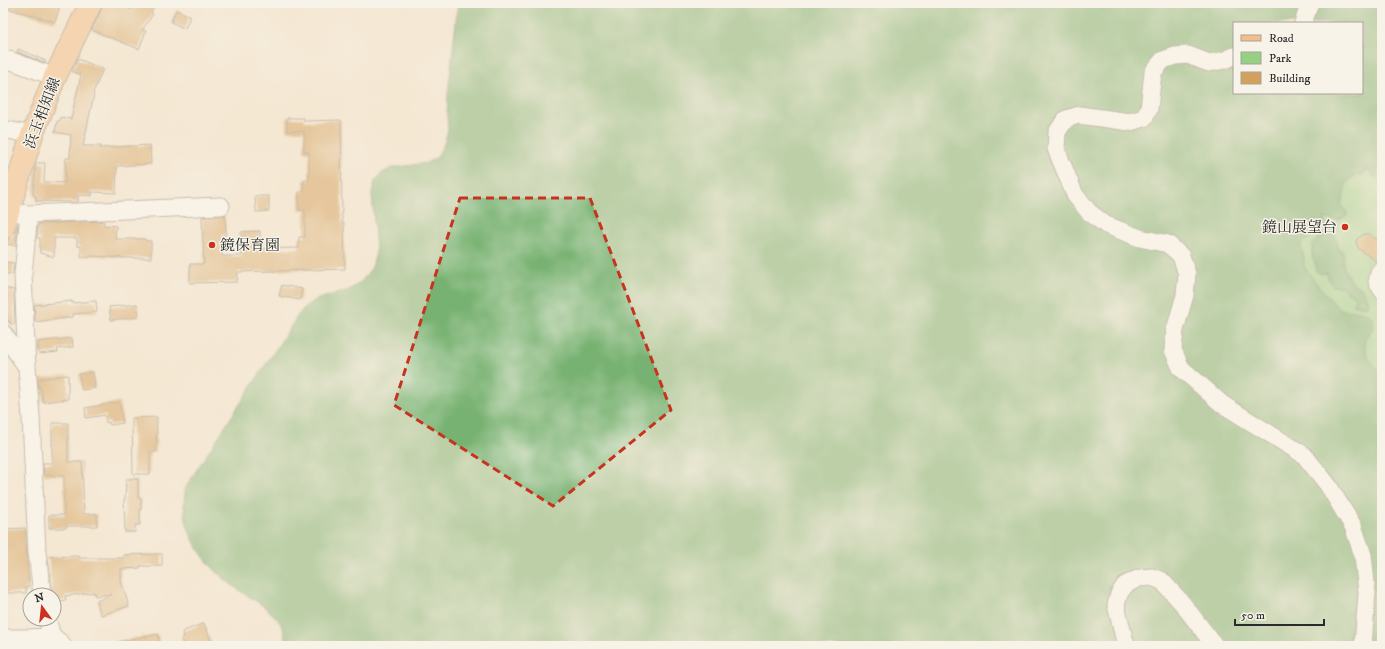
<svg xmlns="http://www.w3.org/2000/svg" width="1385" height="649" font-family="'IM FELL DW Pica','Noto Serif JP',serif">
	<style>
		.green { fill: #95d085; stroke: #607e58 }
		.forest { fill: #78b272; stroke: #526e4e; fill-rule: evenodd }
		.building { fill: #d4a15c }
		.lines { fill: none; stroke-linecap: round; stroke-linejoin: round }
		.minor-casing { stroke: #908a7f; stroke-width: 19 }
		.major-casing { stroke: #908a7f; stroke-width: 24 }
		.minor { stroke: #fff; stroke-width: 17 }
		.major { stroke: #f6be87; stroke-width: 22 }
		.marked { fill: none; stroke: #c8321e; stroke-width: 3; stroke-dasharray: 8 5; stroke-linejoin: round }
		.poi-dot { fill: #c8321e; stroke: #f7f3e8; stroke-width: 1.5 }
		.labels { text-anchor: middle; stroke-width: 3; stroke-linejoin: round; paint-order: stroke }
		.street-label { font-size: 15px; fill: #2b2b2b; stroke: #f7f3e8 }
		.poi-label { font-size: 15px; fill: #2b2b2b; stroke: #f7f3e8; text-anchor: end }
	</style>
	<rect width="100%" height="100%" fill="#f7f3e8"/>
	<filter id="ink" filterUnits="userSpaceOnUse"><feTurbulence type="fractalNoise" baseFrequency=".025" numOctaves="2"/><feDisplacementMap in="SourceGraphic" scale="8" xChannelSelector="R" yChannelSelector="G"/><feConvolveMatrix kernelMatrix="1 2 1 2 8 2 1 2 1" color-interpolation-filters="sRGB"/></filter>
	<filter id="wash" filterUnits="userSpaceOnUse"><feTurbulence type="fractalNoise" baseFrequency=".012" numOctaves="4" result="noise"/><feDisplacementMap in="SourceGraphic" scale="16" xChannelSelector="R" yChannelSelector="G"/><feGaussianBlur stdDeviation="0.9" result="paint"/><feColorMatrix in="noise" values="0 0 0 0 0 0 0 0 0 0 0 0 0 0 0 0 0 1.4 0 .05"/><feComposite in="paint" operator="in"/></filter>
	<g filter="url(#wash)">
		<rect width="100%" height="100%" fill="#f4e8d3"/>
		<!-- green -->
		<path class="green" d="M1382,162V455L1311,349L1293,232L1340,170Z"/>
		<!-- forest -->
		<path class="forest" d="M458,3H1382V168L1376,170L1378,177L1372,176L1370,172L1366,170L1362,175C1341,177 1347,191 1341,204L1348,215L1338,220L1331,219H1323L1326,225C1318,233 1308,237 1300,245C1301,249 1303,253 1304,257C1304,260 1303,263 1304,266C1305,271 1336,307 1340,309C1353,314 1358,306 1373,318L1374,328L1364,339C1366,357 1368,359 1380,372H1382V646H285C290,613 248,599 228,582C202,561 179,527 185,493C185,486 191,479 194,474L299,314L307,305L318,299L349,290L362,281L372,267L376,253L372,193L375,181L382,173L392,168L426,163L437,157L444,144L448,130L447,115L448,94ZM1234,23H1362V93H1234Z
			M1330,229L1333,230V233L1336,237L1338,250L1342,251L1344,255C1340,265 1347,277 1354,284C1357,286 1360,287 1362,289C1365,293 1367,299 1368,304L1366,307L1356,305L1352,303L1355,300L1354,296L1345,290L1342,286H1333L1328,278V274L1325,273L1321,274L1316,271L1315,262L1312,258L1313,253L1311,251L1313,248L1311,245L1316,242L1318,238L1326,235V231Z"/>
		<g id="blocks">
			<!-- building -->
			<path class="building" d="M3,3H61L55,22L3,7Z
				M103,3H115L131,10L136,3H157L151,12L153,14L142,30L146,31L139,49L92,30L102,8Z
				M176,10L190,16L185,29L171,22Z
				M18,49L46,61L45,63L17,52Z
				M78,59L103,69L93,93L94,94L83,146H101L100,148L150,145L151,164L117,166L116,193L92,192V196L78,195V202L36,201V196L33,195L36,163H45L44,182L65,183L66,158H70L71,135L55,132L57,121H60L61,117L71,119L81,75L72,71Z
				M287,118H304V121L341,120L342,223H344L345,269L238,272L237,282L190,283V264H204L202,217L225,215L226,235H222V256H242L241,232L260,231V249L299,248V237H305V210H299V192H304V180H309V152H304V131H287Z
				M255,196H269V211L256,212Z
				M104,221L103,225L116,226L115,239H145V241H151V258H126L90,256V257H81V246H77V238H54V257L40,253V238H37L38,224Z
				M18,224L16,246L7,244L9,239L15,232Z
				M1364,234H1369L1382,244V255L1377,262L1358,248L1356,242L1357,239Z
				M7,262L14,263L13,274H5Z
				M282,285L302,289L300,300L279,296Z
				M3,288L14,290L15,324H10V321L3,322Z
				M72,301V303L96,301L97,312L73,314V317L35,322L34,305Z
				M137,304L139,317L111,320L109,307Z
				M72,338L73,347L57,349L58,352L39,354L38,342Z
				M93,372L95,388L82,390L79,374Z
				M68,375V399L43,402L41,388H39L38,379Z
				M119,402L123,423L110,425L109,422L106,423L105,415L86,418L85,408Z
				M157,417L156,452H150V474H133L132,418Z
				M52,423H68V462H82L84,514H97V526H66V528H49V515H64V476L44,475L43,463H52Z
				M126,479H138V498H141V509H140V525H135V532H125L124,499H125Z
				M25,528L29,586L26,587V593H3V529Z
				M162,554V566H140V568L121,569V581L129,606L101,615L97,601L112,594L95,596L94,592L65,596L66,600L54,602L48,557L79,556V558H124V555Z
				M204,623L213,646H184L181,639L184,637L182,632Z
				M158,634L160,646H117V642L145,636V637Z"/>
		</g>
	</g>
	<g filter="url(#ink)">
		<use href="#blocks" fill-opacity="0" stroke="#908a7f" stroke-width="1"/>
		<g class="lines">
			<!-- minor casing -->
			<g class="minor-casing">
				<path id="minor" d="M1303,23L1310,3
					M1234,56L1225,60L1209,63L1188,55L1175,56L1163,60L1153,72L1149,109L1144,118L1130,122L1079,115L1066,119L1057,132L1056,149L1075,195L1089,212L1106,225L1140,238L1168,244L1181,256L1187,274L1185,295L1175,330L1173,350L1181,368L1222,404L1304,455L1328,485L1353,526L1363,555L1367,593L1363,646
					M3,60H9L55,77
					M3,129L32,135
					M18,213L29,214L221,206
					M29,214L23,274L27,367L31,417L37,552L42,595
					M1382,271L1379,273L1377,282L1382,290
					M3,333L26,366
					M47,619L52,636
					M3,638H29L52,636L61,643L63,646
					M1126,646L1116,605L1119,594L1125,585L1139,578L1152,577L1162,581L1182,603L1215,646"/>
			</g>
			<!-- major casing -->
			<g class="major-casing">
				<path id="major" d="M3,228L32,135L55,77L91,3"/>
			</g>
			<!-- minor -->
			<use href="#minor" class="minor"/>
			<!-- major -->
			<use href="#major" class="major"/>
		</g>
	</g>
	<!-- marked area -->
	<path d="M0 0H1385V649H0ZM460,198H590L671,410L553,506L394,405Z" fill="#f4e8d3" fill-opacity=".55" fill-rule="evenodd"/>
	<path class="marked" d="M460,198H590L671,410L553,506L394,405Z"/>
	<!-- markers -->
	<g class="poi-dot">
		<circle cx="1345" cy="227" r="4"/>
		<circle cx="212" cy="245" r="4"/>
	</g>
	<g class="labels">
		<!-- street labels -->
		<g class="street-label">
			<text transform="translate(42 113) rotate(-69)" y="5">浜玉相知線</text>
		</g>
		<!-- poi labels -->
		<g class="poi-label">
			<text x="1337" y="232">鏡山展望台</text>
			<text x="220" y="250" text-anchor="start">鏡保育園</text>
		</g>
	</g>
	<!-- margin -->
	<rect width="1385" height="649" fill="none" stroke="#f7f3e8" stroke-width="16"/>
	<!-- legend -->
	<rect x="1233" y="22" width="130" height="72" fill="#f7f3e8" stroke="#a5a39c"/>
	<rect x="1241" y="35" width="20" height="6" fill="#f6be87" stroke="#a5a39c"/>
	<text x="1269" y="42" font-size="12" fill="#2b2b2b">Road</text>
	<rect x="1241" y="52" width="20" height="12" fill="#95d085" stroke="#a5a39c"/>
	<text x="1269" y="62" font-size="12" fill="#2b2b2b">Park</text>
	<rect x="1241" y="72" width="20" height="12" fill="#d4a15c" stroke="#a5a39c"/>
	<text x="1269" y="82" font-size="12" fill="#2b2b2b">Building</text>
	<!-- north arrow -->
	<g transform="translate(42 607) rotate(345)"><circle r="19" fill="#f7f3e8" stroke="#a5a39c"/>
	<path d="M0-3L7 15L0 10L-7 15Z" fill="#c8321e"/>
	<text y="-6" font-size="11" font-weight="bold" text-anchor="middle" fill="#2b2b2b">N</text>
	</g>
	<!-- scale -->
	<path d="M1235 619v6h89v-6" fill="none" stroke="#2b2b2b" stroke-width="2"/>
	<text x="1241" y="619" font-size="12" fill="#2b2b2b" stroke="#f7f3e8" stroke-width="3" paint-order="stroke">50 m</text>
</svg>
